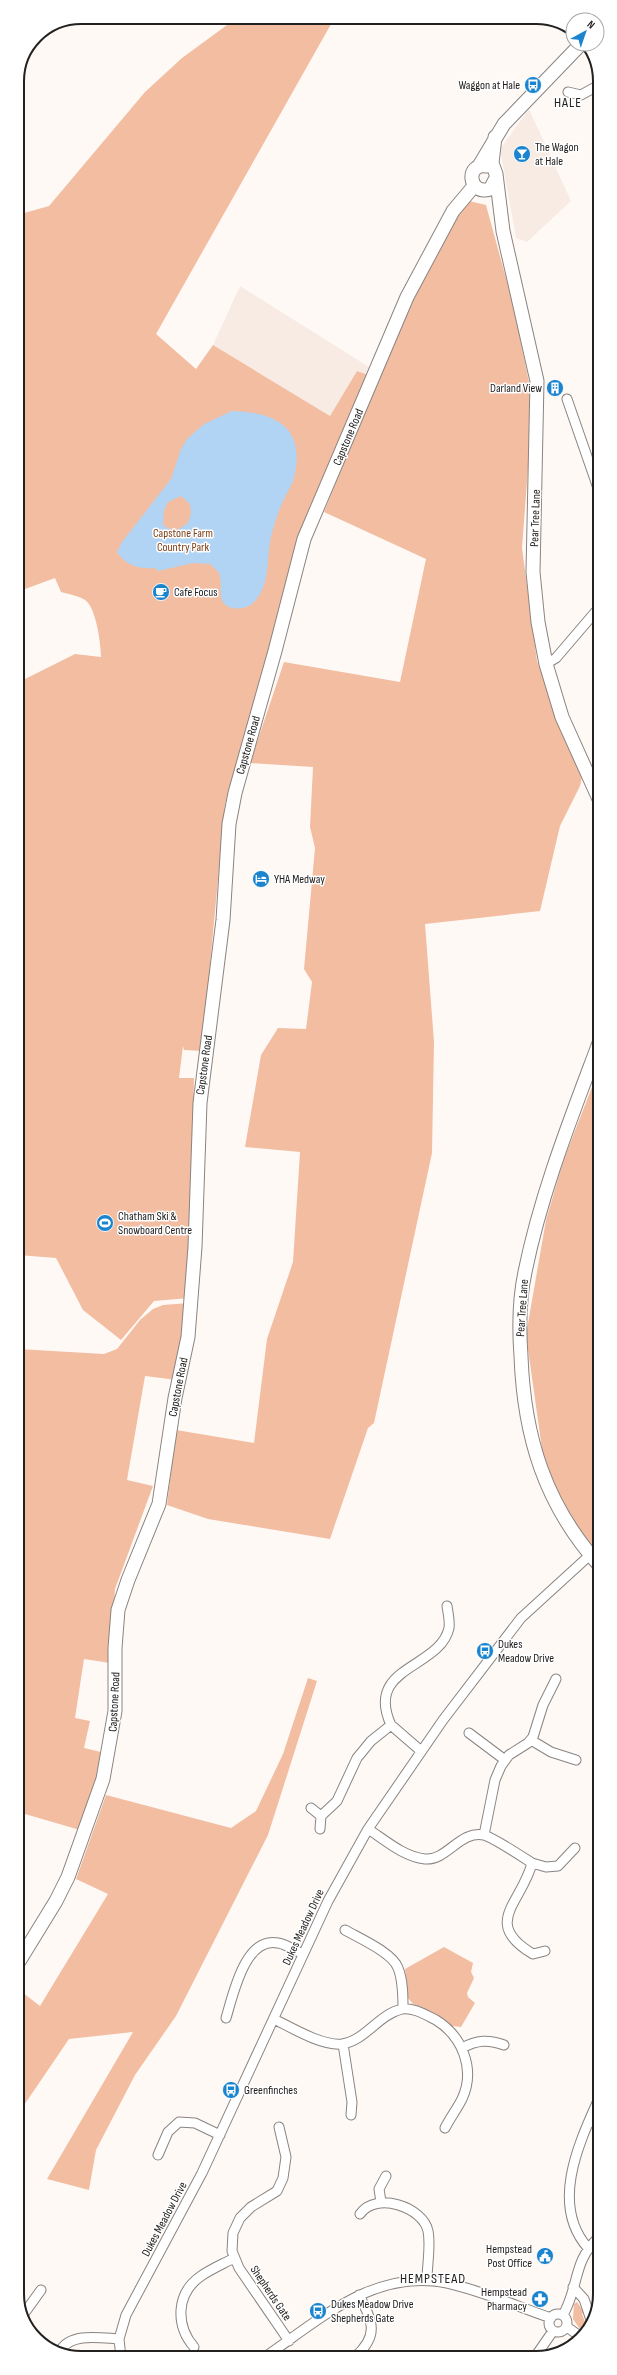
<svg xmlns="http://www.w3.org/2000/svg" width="617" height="2375" font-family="'Sofia Sans Condensed',sans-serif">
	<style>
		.built { fill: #f8ebe4 }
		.green { fill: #f2bda1 }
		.water { fill: #b1d4f4; fill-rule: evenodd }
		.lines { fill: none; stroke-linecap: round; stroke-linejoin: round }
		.street-casing { stroke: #898481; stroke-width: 11 }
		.secondary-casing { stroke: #898481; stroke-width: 15 }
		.street { stroke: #fff; stroke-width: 9 }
		.secondary { stroke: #fff; stroke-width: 13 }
		.labels { text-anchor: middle; stroke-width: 3; stroke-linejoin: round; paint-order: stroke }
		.poi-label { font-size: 12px; fill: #232120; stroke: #fff; text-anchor: start }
		.street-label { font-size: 12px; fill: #232120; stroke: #fff }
		.park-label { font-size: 12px; fill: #7c3d14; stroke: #fff }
		.quarter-label { font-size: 14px; letter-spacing: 1px; fill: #232120; stroke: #fff }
		.rim { fill: none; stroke: #232120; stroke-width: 2 }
	</style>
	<rect width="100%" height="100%" fill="#fff9f6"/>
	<!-- built -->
	<path class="built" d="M529,109L571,201L527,242L516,238L500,149Z
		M240,286L374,370L371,376L357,371L330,416L213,345Z"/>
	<!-- green -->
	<path class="green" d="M238,17H335L156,334L196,369L213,345L330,416L357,371L371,376L273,635L225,804L202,1051L184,1050L183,1046L179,1078H194L189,1298L154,1301L121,1340L83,1310L56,1258L18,1255L17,683L75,654L101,657C101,644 96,607 85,600C79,596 68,594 61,592L55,578L17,592V215L49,206L145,92L182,58Z
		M469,201L486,205L513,304L533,402L522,548L537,661L558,720L582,777L580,786L560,826L540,911L425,924L434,1042L432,1153L374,1423L368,1428L330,1539L208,1519L167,1505L176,1430L254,1443L267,1339L293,1262L300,1152L245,1147L261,1055L278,1028L306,1029L312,982L304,969L315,848L310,827L313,767L250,763L284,662L400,682L426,559L324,512L402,320L452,219Z
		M599,1069L600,1557L568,1516L543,1456L526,1335L546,1220L564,1159Z
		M189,1303L177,1380L145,1376L127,1480L153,1486L115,1589L110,1663L84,1659L75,1718L90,1721L84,1748L105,1753L80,1830L18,1812V1349L104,1354L117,1349L140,1320L153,1309L163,1305Z
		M308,1678L317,1681L268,1835L176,2016L135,2075L96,2150L89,2190L47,2179L133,2032L69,2039L18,2114V1989L40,2006L108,1894L76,1879L106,1795L231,1828L256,1811L283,1754Z
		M444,1947L473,1963L471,1972L474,1978L467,1993L468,1997L475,2003L461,2027L452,2026L428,2010L413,2004L408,1998L405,1969Z
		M577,2302L584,2312L582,2314L588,2329L584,2335L573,2319L574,2304Z"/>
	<!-- water -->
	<path class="water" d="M232,411C280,412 307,431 293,481C291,487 287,492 285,497C279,509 274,524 271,537C266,558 271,583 255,601C250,607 240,610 233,608C214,604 224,586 219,573C217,570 213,567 210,564L193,563L158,571L155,568C139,569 126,566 117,552L122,542L171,479L181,449L187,439L204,424ZM181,496L190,504L191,513L188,523L174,532L163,525L164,510L168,502Z"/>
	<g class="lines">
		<!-- street casing -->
		<g class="street-casing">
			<path id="street" d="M568,92L581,95L599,85
				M567,399L599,491
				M546,664L556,658L597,610L599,604
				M391,1725C364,1666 440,1669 449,1628C450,1621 448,1613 447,1606
				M469,1733L505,1760
				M531,1740L551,1752L576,1760
				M311,1808L321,1816
				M320,1829L321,1816L337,1801L357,1758L371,1741L391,1725L421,1751
				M368,1829C385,1840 404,1857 425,1859C447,1861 460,1830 484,1835C494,1838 521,1856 532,1863C522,1903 481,1923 533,1954L545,1951
				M484,1835L495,1780L501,1766L509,1755L528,1743L533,1737L543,1705L556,1679
				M532,1863L546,1867L558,1866L575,1848
				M345,1930C359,1938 393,1953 398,1968C403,1980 403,1996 403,2009
				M226,2018C233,1995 245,1936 278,1943C286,1944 296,1951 303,1954
				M274,2019C292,2028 322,2046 342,2044C365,2041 379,2014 402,2009C413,2007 426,2015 436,2020C462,2036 476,2069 462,2099C457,2109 450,2118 445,2128
				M343,2044L352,2102L351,2115
				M462,2048C477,2040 488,2039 504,2045
				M589,2121L600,2124
				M279,2127L286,2157L283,2178L277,2191L251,2207L240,2218L233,2233L232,2251L239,2268L289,2341
				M158,2155L168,2132L179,2122L195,2123L220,2135
				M381,2202L379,2189L386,2176
				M360,2214C376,2191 423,2207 428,2231C431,2246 427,2265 427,2280
				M588,2248C549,2204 580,2141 600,2096
				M573,2287L584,2299L591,2320
				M549 2323a9 9 0 1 1 18 0a9 9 0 1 1-18 0Z
				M23,2315L41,2290
				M563,2315C580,2285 572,2261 600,2236
				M567,2327L581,2337
				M194,2347C176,2326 175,2294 201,2276C211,2269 223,2264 234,2258
				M60,2351C71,2332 101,2338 119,2339
				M265,2357C319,2320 375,2268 447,2283C483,2291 516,2306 551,2318
				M355,2357C380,2335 372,2321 359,2295
				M535,2357L553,2331
				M121,2358L119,2339L126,2315L202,2173L328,1901L368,1829L443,1720L521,1618L590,1555"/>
		</g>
		<!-- secondary casing -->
		<g class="secondary-casing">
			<path id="secondary" d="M495,137L492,163L496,174L503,231L537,381L533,572L538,622L546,664L562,717L599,799
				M479,166L504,124L581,44
				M487,166C465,162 468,196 490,189L496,178
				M599,1043C571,1118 541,1193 525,1272C519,1300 519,1329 521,1356C524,1437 545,1505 600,1566
				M18,1963L56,1901L68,1877L103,1779L115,1711V1648L118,1610L128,1580L159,1504L175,1398L188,1337L195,1247L200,1103L223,920L229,824L235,793L275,651L304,539L407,297L453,211L474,186"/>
		</g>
		<!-- street -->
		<use href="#street" class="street"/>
		<!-- secondary -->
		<use href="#secondary" class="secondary"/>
	</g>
	<!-- icons -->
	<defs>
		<g id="bus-disc" transform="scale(0.9)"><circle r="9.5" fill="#1b84ce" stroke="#fff"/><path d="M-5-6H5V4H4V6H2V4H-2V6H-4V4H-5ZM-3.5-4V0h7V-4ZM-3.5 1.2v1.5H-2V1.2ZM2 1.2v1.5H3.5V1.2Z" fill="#fff"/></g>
		<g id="bar-disc" transform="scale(0.9)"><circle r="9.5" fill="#1b84ce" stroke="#fff"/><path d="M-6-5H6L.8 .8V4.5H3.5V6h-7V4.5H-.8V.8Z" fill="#fff"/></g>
		<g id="building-disc" transform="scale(0.9)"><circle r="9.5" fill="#1b84ce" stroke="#fff"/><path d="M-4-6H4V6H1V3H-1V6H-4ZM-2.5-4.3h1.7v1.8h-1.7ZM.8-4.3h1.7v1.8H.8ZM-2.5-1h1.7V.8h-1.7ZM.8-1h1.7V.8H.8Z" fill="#fff"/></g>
		<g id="cafe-disc" transform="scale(0.9)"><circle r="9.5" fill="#1b84ce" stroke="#fff"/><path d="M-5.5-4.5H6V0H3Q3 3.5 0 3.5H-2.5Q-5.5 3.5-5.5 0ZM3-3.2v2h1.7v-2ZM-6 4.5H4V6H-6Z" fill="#fff"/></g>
		<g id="hotel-disc" transform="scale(0.9)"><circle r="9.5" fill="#1b84ce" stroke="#fff"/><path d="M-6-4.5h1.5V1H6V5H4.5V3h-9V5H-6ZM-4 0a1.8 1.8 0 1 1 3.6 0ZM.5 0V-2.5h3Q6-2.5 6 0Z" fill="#fff"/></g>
		<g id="stadium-disc" transform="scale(0.9)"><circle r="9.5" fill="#1b84ce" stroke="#fff"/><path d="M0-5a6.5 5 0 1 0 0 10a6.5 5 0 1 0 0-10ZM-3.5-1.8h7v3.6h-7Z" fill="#fff"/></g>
		<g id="civic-disc" transform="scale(0.9)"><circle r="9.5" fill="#1b84ce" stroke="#fff"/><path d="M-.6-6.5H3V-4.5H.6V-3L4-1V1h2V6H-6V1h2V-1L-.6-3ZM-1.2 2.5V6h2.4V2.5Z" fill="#fff"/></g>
		<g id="pharmacy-disc" transform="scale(0.9)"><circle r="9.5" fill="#1b84ce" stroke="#fff"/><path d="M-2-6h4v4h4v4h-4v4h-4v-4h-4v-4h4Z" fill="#fff"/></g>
	</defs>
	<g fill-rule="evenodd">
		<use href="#bus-disc" x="533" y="85"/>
		<use href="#bar-disc" x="522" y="154"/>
		<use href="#building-disc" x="555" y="388"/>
		<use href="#cafe-disc" x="161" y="592"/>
		<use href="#hotel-disc" x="261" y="879"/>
		<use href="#stadium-disc" x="105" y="1223"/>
		<use href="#bus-disc" x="485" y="1651"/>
		<use href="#bus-disc" x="231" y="2090"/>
		<use href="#civic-disc" x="545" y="2256"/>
		<use href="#pharmacy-disc" x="540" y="2299"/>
		<use href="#bus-disc" x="318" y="2311"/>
	</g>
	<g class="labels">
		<!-- poi labels -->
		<g class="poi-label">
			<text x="520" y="89" text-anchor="end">Waggon at Hale</text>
			<text x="535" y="151">The Wagon<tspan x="535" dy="14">at Hale</tspan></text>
			<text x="542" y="392" text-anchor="end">Darland View</text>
			<text x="174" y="596">Cafe Focus</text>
			<text x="274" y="883">YHA Medway</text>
			<text x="118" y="1220">Chatham Ski &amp;<tspan x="118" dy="14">Snowboard Centre</tspan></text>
			<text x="498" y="1648">Dukes<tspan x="498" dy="14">Meadow Drive</tspan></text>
			<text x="244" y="2094">Greenfinches</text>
			<text x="532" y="2253" text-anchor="end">Hempstead<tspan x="532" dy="14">Post Office</tspan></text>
			<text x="527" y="2296" text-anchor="end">Hempstead<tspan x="527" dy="14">Pharmacy</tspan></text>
			<text x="331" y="2308">Dukes Meadow Drive<tspan x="331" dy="14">Shepherds Gate</tspan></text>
		</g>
		<!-- street labels -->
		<g class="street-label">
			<text transform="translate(348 437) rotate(-67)" y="4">Capstone Road</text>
			<text transform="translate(535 518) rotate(-88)" y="4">Pear Tree Lane</text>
			<text transform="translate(248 745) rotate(-74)" y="4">Capstone Road</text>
			<text transform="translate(204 1065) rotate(-82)" y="4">Capstone Road</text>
			<text transform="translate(522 1308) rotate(-86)" y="4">Pear Tree Lane</text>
			<text transform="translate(178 1387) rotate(-79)" y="4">Capstone Road</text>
			<text transform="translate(114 1702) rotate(-87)" y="4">Capstone Road</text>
			<text transform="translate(303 1927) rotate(-65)" y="4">Dukes Meadow Drive</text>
			<text transform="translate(164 2219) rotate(-62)" y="4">Dukes Meadow Drive</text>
			<text transform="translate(271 2293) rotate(56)" y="4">Shepherds Gate</text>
		</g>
		<!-- park labels -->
		<g class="park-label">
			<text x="183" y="537">Capstone Farm<tspan x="183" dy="14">Country Park</tspan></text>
		</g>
		<!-- quarter labels -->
		<g class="quarter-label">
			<text x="568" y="107">HALE</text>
			<text x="433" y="2283">HEMPSTEAD</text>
		</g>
	</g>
	<!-- crop -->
	<path d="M0 0H617V2375H0ZM81 24H536A57 57 0 0 1 593 81V2294A57 57 0 0 1 536 2351H81A57 57 0 0 1 24 2294V81A57 57 0 0 1 81 24Z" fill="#fff" fill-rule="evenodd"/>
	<path class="rim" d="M81 24H536A57 57 0 0 1 593 81V2294A57 57 0 0 1 536 2351H81A57 57 0 0 1 24 2294V81A57 57 0 0 1 81 24Z"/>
	<!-- north arrow -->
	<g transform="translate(585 32) rotate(40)"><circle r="19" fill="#ffffff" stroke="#a7a6a6"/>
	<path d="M0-3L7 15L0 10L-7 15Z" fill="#1b84ce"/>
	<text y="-6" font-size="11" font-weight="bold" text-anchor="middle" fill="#232120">N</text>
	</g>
</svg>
